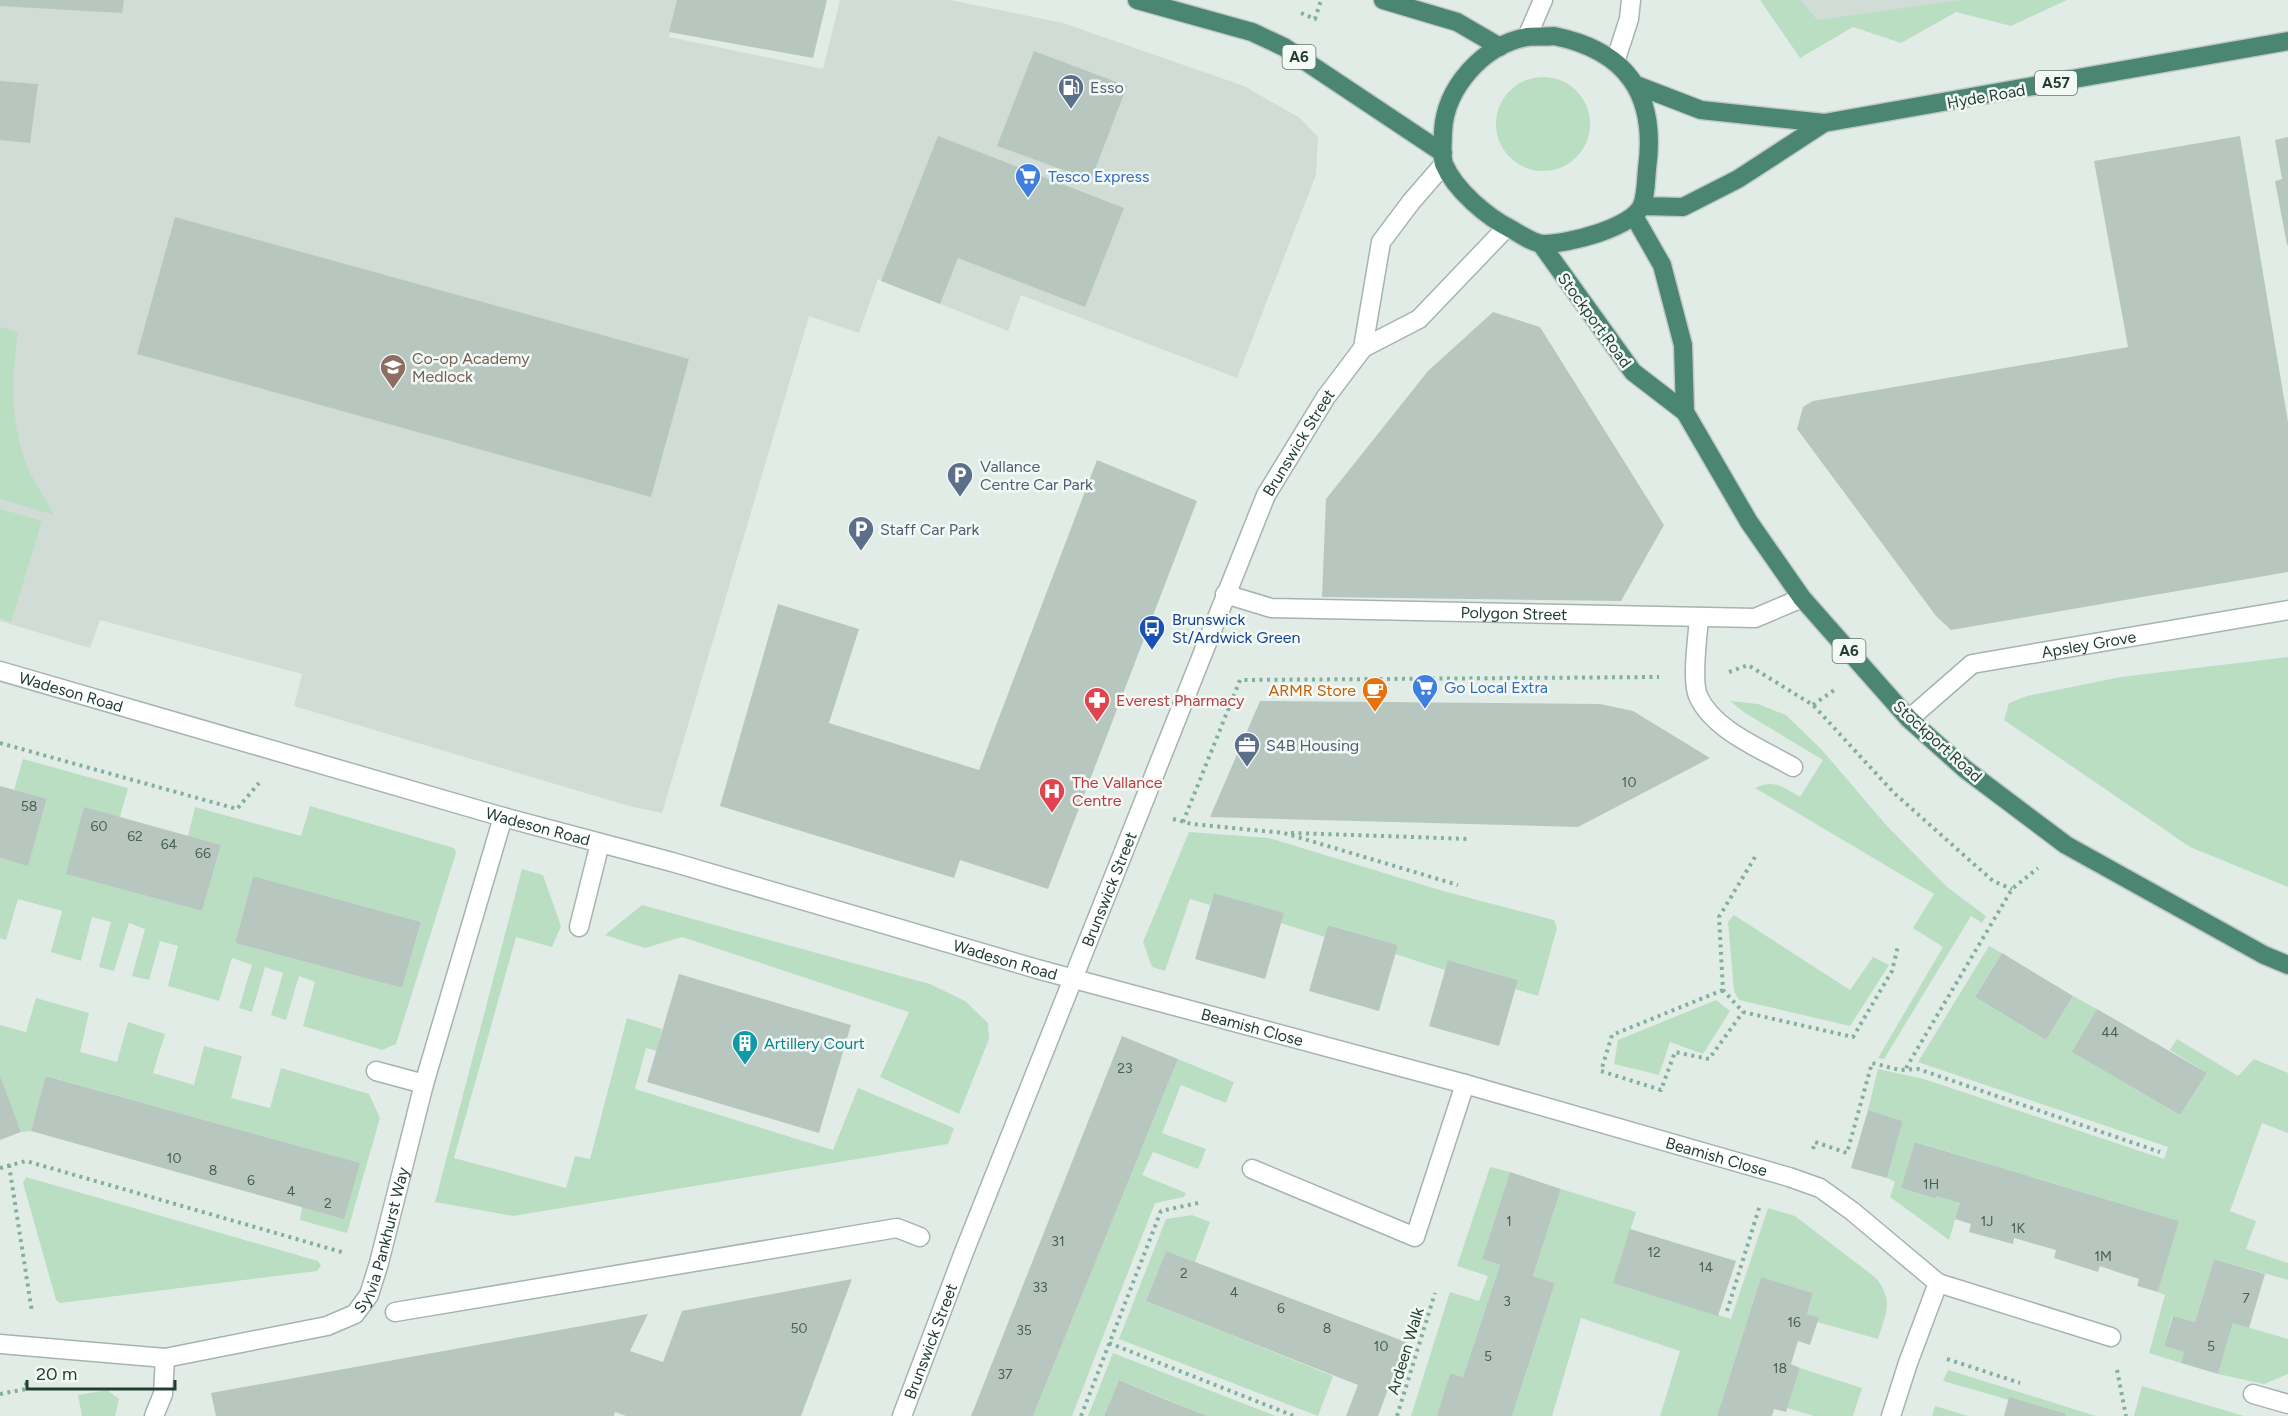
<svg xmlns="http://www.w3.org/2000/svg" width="2288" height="1416" font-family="Figtree,sans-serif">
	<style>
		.built { fill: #d0dcd5 }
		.green { fill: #badec1; fill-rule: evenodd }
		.building { fill: #b7c7bf }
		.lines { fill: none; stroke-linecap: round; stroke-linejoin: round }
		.service-casing { stroke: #a5b4ad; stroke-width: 21 }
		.pedestrian-casing { stroke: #a5b4ad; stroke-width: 21 }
		.minor-casing { stroke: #a5b4ad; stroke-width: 21 }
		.tertiary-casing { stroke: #a5b4ad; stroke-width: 21 }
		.trunk-casing { stroke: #c1c9c6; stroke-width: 21 }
		.path { stroke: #82b09d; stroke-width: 4; stroke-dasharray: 3 4.5; stroke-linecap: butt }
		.service { stroke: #fff; stroke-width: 18 }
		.pedestrian { stroke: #fff; stroke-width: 18 }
		.minor { stroke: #fff; stroke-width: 18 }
		.tertiary { stroke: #fff; stroke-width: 18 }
		.trunk { stroke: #4a8672; stroke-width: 18 }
		.labels { text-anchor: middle; stroke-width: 5; stroke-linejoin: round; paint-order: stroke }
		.number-label { font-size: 14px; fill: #476056 }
		.shield { fill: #f3f9f5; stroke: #61766d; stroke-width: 1.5 }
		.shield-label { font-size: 15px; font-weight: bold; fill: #223e33 }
		.service-label { font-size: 16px; fill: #4e5e75; stroke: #f3f9f5; text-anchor: start }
		.street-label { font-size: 16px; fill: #223e33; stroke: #f3f9f5 }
		.shop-label { font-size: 16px; fill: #366cbe; stroke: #f3f9f5; text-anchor: start }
		.education-label { font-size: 16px; fill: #785e54; stroke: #f3f9f5; text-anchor: start }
		.transit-label { font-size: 16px; fill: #164399; stroke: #f3f9f5; text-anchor: start }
		.food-label { font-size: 16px; fill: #c56008; stroke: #f3f9f5; text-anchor: end }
		.health-label { font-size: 16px; fill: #be3a42; stroke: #f3f9f5; text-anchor: start }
		.culture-label { font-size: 16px; fill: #0d838f; stroke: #f3f9f5; text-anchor: start }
	</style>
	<rect width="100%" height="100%" fill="#e2ece7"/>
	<!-- built -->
	<path class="built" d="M0,0H677L669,37L823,69L840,0H950L1063,23L1244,86L1300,118L1318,137L1316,175L1237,378L1021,295L1008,331L878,279L859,333L809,316L662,813L629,806L294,706L302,674L100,620L90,648L0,621Z
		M1781,0H2022L1802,33Z"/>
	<!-- green -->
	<path class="green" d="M1760,0H1801L1817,20L1961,0H2067L2011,26L1956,12L1901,43L1853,27L1800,58Z
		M1496 124a47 47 0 1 1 94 0a47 47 0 1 1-94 0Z
		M0,327L18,332C11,378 10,422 27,466C34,483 46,499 54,515L0,499Z
		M0,509L42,521L11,622L0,618Z
		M2288,657V887L2190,847L2004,720L2009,703L2027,696L2121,677Z
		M1730,701L1758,704L1786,715L1822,750L1887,826L1947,887L1986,916L1982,923L1971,916L1884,1059L1878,1058L1943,947L1913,928L1934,894L1755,788C1774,779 1783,787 1800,797L1823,760L1745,713Z
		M23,759L128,788L120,817L67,874L202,911L221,845L188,836L195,807L301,836L310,806L454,848L456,853L396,1044L382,1050L303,1026L315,982L299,976L286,1020L271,1015L283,973L265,967L252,1012L239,1008L252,965L232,958L219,1001L168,986L178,946L160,941L149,980L132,976L145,929L129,923L114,971L99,967L111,922L92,917L81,961L51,952L62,911L18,899L6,940L0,938V858L28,865L47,800L14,790ZM253,876L421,922L402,988L235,943Z
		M1189,832L1269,838L1443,891L1554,920L1557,928L1538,996L1515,989L1518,980L1449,960L1445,970L1395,954L1398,945L1329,925L1325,937L1281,923L1283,913L1214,893L1210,905L1190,899L1165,971L1152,967L1143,942Z
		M522,869L543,875L561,926L552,947L516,937L454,1158L566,1188L575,1156L590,1159L627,1018L662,1029L657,1051L646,1048L635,1089L833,1150L858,1088L954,1128L948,1144L513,1216L435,1202Z
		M642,905L930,984L965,1001L988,1023L989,1039L959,1114L880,1077L909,1012L682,937L645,948L605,935Z
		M1734,915L1850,990L1873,957L1889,965L1850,1026L1739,1000L1734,991L1728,922Z
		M1989,946L2002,953L1975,997L2046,1040L2073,996L2097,1009L2073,1052L2180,1115L2207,1073L2170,1050L2177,1039L2238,1076L2254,1059L2288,1073V1133L2262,1123L2230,1211L2256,1221L2246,1249L2288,1263V1280L2214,1259L2195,1322L2172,1316L2164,1346L2184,1352L2181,1363L2149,1353L2165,1295L2158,1292L2179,1221L1916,1142L1901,1188L1935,1199L1936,1196L1960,1203L1949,1240L1890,1197L1895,1182L1887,1178L1903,1121L1868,1110L1878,1069L1924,1079L2164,1159L2168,1147L1918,1062Z
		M36,998L89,1013L80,1052L117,1062L128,1022L165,1034L153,1073L194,1085L204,1046L242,1056L231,1098L270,1108L281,1068L369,1094L380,1118L347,1233L300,1220L302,1207L359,1163L47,1076L31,1131L21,1132L0,1079V1025L26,1032Z
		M1716,1000L1730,1011L1703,1054L1670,1042L1659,1075L1614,1064L1618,1040Z
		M1178,1059L1234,1082L1226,1103L1181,1085L1162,1133L1206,1149L1198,1169L1153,1152L1142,1175L1186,1193L1184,1197L1155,1203L1072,1416H1033Z
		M1490,1167L1510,1172L1482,1259L1500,1265L1463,1377L1450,1373L1437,1416H1411L1450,1292L1479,1301L1488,1276L1457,1266Z
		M26,1177L318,1261L321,1266L317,1271L60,1303L56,1300L23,1183Z
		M1561,1189L1636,1212L1614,1283L1731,1319L1768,1208L1795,1216L1876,1278C1894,1301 1886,1313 1878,1339L1817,1322L1819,1317L1807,1314L1813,1293L1761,1277L1717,1416H1660L1680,1351L1581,1318L1552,1416H1512L1555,1283L1533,1276Z
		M1192,1215L1210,1222L1195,1262L1166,1251L1146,1301L1333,1376L1318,1416L1119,1339L1166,1219Z
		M2233,1323L2288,1339V1374L2264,1384L2218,1374Z
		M1113,1353L1276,1416H1208L1119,1380L1104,1416H1088Z
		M1800,1368L1862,1388L1853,1416H1814L1787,1408Z
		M1948,1370L2096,1416H2065L1943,1381Z
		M2142,1386L2244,1416H2134Z
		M107,1390L119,1399L115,1416H82L78,1395Z
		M1935,1406L1968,1416H1932Z"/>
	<!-- building -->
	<path class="building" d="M0,0H124L122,13L0,6Z
		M677,0H827L813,58L669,32Z
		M1034,51L1127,86L1091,180L997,146Z
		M0,81L38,84L30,143L0,140Z
		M938,136L1124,208L1085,307L958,258L940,304L881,281Z
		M2240,136L2288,422V572L1951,630L1936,616L1797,429L1803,407L1813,401L2128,347L2094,161Z
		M2288,137V245H2287L2275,181L2282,179L2275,140Z
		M175,217L689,359L651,497L137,354Z
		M1493,312L1540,327L1664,525L1621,601L1322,597L1326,499L1428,371Z
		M1097,460L1197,501L1048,889L960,860L954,878L720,806L778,604L859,629L829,723L979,770Z
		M1260,701L1600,704L1633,711L1710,758L1578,827L1210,817Z
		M0,786L47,799L28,866L0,858Z
		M84,807L221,845L202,911L66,874Z
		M253,876L421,922L402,988L235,943Z
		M1214,893L1284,913L1265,979L1195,959Z
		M1328,925L1398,945L1379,1011L1309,991Z
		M2002,953L2073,996L2046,1040L1975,997Z
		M1448,960L1518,980L1499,1046L1429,1026Z
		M679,974L851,1025L819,1133L647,1082Z
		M2097,1009L2207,1073L2180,1115L2072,1052Z
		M1122,1036L1178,1059L1033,1416H971Z
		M0,1076L21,1132L0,1140Z
		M46,1076L360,1163L344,1219L31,1131Z
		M1868,1110L1903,1121L1887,1178L1851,1168Z
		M1915,1142L2179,1221L2158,1292L2137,1286L2139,1279L2117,1272L2100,1266L2098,1272L2054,1258L2056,1250L2014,1238L2013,1244L1969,1232L1971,1224L1955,1219L1960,1203L1936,1196V1199L1901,1188Z
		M1510,1172L1561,1189L1533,1276L1555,1283L1512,1416H1437L1450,1373L1463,1377L1500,1265L1482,1259Z
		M1630,1229L1736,1261L1718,1316L1613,1283Z
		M1166,1251L1406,1342L1378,1416H1346L1358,1385L1146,1301Z
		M2214,1259L2265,1274L2249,1328L2233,1323L2218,1374L2181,1363L2184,1352L2164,1346L2173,1316L2195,1322Z
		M1761,1277L1813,1293L1807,1314L1819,1317L1810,1345L1798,1341L1791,1364L1800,1368L1786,1412L1774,1409L1772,1416H1717Z
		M852,1279L801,1416H626L615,1412L614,1416H216L211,1393L648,1314L630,1351L663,1362L682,1311Z
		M1119,1380L1167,1400L1208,1416H1104Z
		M2009,1397L2066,1414L2065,1416H2004Z"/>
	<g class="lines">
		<!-- service casing -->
		<g class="service-casing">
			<path id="service" d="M1699,617C1698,636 1691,679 1698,696C1714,731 1762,749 1793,767
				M579,927L600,843
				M376,1071L424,1084"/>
		</g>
		<!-- pedestrian casing -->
		<g class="pedestrian-casing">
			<path id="pedestrian" d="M395,1312L897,1228L920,1237"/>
		</g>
		<!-- minor casing -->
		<g class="minor-casing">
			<g id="minor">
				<path id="s1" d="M1225,594L1271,608L1755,618L1802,598"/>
				<path id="s2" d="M0,671L503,817L672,862L1037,969L1465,1084L1789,1177L1820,1188L1852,1211L1938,1283L1908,1363L1891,1416"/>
				<path id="s3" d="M1909,719L1972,664L2288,610"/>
				<path d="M1252,1169L1415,1237L1465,1084"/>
				<path d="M1938,1283L2111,1337"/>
				<path id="s4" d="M0,1344L165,1358L327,1326L355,1314L369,1295L379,1263L424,1084L503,817"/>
				<path d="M2253,1394L2288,1404"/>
				<path d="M154,1416L163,1394L165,1358"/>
			</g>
		</g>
		<!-- tertiary casing -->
		<g class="tertiary-casing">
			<g id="tertiary">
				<path d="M1527,37L1543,0"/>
				<path d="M1615,62L1629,19L1631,0"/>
				<path d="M1363,348L1381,242L1411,202L1444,164"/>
				<path id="s5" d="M902,1416L964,1252L1266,495L1326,397L1363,348L1419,319L1507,227"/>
			</g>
		</g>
		<!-- trunk casing -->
		<g class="trunk-casing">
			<path id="trunk" d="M1137,0L1252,32L1284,47L1443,153
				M1383,0L1457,22L1500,47
				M1554,36C1628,51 1657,96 1647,169C1646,180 1646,195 1642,205C1633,228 1567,244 1544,244C1534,244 1520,234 1511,229C1487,217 1455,190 1444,164C1441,155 1443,142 1443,132C1445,88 1483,45 1527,37C1535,36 1545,37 1554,36Z
				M1636,85L1701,110L1824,123L2288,41
				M1642,206L1683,207L1738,179L1824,123
				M1634,216L1662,265L1683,345L1685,412
				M1541,244L1633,372L1685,412L1749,522L1802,598L1909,719L1965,769L2066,845L2264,955L2288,965"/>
		</g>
		<!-- path -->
		<path class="path" d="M1301,13L1315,19L1321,0
			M1729,672L1748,665L1813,705L1894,793L1993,881L2012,889
			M1813,705L1837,688
			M0,743L237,809L259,783
			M1173,819L1192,824L1284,833L1458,885
			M1183,822L1240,680L1659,677
			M1291,833L1470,839
			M1755,857L1719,917L1723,990L1743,1012L1853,1037L1892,971L1898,946
			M1723,990L1612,1035L1601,1071L1661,1090L1675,1052L1709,1059L1743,1012
			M1906,1068L2012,889L2038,868
			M1813,1149L1815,1142L1847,1153L1872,1063L1900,1070L1918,1069L2160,1152
			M9,1165L32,1312
			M0,1168L26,1161L345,1253
			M1727,1311L1760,1205
			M1109,1343L1294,1416
			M1947,1359L2020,1383
			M2117,1370L2126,1416
			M0,1394L26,1389V1380
			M1081,1416L1161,1211L1198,1203
			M1397,1416L1435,1293"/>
		<!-- service -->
		<use href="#service" class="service"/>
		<!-- pedestrian -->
		<use href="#pedestrian" class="pedestrian"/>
		<!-- minor -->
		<use href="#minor" class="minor"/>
		<!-- tertiary -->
		<use href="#tertiary" class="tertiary"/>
		<!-- trunk -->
		<use href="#trunk" class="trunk"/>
	</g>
	<!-- icons -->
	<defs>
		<g id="fuel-pin" transform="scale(1.35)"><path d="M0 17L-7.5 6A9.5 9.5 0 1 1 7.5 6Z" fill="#5c6f8a" stroke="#f3f9f5"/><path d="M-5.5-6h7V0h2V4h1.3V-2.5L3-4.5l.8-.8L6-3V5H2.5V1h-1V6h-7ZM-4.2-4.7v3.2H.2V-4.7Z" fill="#fff"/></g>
		<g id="supermarket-pin" transform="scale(1.35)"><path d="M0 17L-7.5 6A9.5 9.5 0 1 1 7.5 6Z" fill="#3f7fe0" stroke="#f3f9f5"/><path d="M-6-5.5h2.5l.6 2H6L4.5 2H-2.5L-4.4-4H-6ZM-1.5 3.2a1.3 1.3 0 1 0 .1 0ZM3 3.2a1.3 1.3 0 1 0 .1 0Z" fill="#fff"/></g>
		<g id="school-pin" transform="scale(1.35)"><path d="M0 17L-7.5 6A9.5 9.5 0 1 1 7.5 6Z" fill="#8d6e63" stroke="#f3f9f5"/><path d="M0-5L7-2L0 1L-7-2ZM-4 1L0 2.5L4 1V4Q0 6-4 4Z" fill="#fff"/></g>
		<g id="parking-pin" transform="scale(1.35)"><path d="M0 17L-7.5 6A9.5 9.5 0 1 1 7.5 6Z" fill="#5c6f8a" stroke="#f3f9f5"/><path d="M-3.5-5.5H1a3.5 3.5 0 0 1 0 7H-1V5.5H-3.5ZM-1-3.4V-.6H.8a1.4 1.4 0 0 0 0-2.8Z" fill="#fff"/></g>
		<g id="bus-pin" transform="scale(1.35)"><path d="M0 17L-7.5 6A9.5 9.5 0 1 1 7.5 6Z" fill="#1a4fb4" stroke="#f3f9f5"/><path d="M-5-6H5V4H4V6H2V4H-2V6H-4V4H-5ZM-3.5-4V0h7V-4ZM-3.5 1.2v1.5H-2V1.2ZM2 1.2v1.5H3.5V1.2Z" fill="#fff"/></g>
		<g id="cafe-pin" transform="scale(1.35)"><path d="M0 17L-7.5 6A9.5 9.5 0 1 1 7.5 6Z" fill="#e8710a" stroke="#f3f9f5"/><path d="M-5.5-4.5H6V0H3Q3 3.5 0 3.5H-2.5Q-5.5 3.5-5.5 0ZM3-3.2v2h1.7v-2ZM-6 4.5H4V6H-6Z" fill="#fff"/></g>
		<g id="pharmacy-pin" transform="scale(1.35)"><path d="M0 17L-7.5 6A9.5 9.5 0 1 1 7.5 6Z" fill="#e0444e" stroke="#f3f9f5"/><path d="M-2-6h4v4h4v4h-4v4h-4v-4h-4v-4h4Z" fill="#fff"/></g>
		<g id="office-pin" transform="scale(1.35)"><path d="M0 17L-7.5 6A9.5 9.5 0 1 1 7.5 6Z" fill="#5c6f8a" stroke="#f3f9f5"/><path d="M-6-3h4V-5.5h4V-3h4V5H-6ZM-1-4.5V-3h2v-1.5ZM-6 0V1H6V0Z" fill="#fff"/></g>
		<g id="hospital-pin" transform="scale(1.35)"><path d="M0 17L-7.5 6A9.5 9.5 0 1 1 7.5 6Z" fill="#e0444e" stroke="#f3f9f5"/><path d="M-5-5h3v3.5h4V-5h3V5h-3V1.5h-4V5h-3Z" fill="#fff"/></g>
		<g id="building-pin" transform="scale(1.35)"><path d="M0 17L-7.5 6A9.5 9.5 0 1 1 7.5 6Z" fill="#0f9aa8" stroke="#f3f9f5"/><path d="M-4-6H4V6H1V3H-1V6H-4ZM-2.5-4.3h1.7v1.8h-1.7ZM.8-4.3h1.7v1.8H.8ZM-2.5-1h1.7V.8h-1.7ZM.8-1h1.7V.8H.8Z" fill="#fff"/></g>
	</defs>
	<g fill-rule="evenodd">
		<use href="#fuel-pin" x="1071" y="87"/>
		<use href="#supermarket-pin" x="1028" y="176"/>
		<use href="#school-pin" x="393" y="367"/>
		<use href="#parking-pin" x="960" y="475"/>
		<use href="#parking-pin" x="861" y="529"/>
		<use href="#bus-pin" x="1152" y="628"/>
		<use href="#supermarket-pin" x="1425" y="687"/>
		<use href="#cafe-pin" x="1375" y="690"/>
		<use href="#pharmacy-pin" x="1097" y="700"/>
		<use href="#office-pin" x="1247" y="745"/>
		<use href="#hospital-pin" x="1052" y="791"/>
		<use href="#building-pin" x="745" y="1043"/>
	</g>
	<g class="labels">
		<!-- number labels -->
		<g class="number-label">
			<text x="1629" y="787">10</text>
			<text x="29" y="811">58</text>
			<text x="99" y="831">60</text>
			<text x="135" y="841">62</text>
			<text x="169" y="849">64</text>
			<text x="203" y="858">66</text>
			<text x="2110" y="1037">44</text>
			<text x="1125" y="1073">23</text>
			<text x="174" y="1163">10</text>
			<text x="213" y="1175">8</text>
			<text x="251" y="1185">6</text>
			<text x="1931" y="1189">1H</text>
			<text x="291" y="1196">4</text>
			<text x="328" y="1208">2</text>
			<text x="1509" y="1226">1</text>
			<text x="1987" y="1226">1J</text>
			<text x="2018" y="1233">1K</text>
			<text x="1058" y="1246">31</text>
			<text x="1654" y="1257">12</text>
			<text x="2103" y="1261">1M</text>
			<text x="1706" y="1272">14</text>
			<text x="1184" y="1278">2</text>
			<text x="1040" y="1292">33</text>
			<text x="1234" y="1297">4</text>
			<text x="2246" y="1303">7</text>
			<text x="1507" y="1306">3</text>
			<text x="1281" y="1313">6</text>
			<text x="1794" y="1327">16</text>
			<text x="799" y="1333">50</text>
			<text x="1327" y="1333">8</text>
			<text x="1024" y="1335">35</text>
			<text x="1381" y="1351">10</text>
			<text x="2211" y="1351">5</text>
			<text x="1488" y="1361">5</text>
			<text x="1780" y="1373">18</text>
			<text x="1005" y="1379">37</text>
		</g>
		<!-- shield labels -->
		<g class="shield">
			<rect x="1282.5" y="45" width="33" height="24" rx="4.5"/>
			<rect x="2035" y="71" width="42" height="24" rx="4.5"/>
			<rect x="1832.5" y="639" width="33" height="24" rx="4.5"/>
		</g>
		<g class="shield-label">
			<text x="1299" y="62">A6</text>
			<text x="2056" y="88">A57</text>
			<text x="1849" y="656">A6</text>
		</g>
		<!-- service labels -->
		<g class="service-label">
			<text x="1090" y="93">Esso</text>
			<text x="980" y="472">Vallance<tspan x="980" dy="18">Centre Car Park</tspan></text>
			<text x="880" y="535">Staff Car Park</text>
			<text x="1266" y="751">S4B Housing</text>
		</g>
		<!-- street labels -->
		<g class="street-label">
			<text transform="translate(1986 96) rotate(-10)" y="6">Hyde Road</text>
			<text transform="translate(1595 320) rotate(54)" y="6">Stockport Road</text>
			<text dy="6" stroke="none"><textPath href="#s5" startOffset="1052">Brunswick Street</textPath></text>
			<text dy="6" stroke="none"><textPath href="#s1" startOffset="291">Polygon Street</textPath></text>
			<text dy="6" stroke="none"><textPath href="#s3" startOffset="202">Apsley Grove</textPath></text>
			<text dy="6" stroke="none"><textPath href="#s2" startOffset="74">Wadeson Road</textPath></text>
			<text transform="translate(1938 741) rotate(42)" y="6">Stockport Road</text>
			<text dy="6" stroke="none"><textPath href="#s2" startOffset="560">Wadeson Road</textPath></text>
			<text dy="6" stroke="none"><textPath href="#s5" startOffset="566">Brunswick Street</textPath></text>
			<text dy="6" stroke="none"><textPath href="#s2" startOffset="1046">Wadeson Road</textPath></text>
			<text dy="6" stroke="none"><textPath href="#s2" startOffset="1302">Beamish Close</textPath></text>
			<text dy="6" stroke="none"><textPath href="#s2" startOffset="1784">Beamish Close</textPath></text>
			<text dy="6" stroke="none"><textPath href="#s4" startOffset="441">Sylvia Pankhurst Way</textPath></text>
			<text dy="6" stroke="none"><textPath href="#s5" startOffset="80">Brunswick Street</textPath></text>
			<text transform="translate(1405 1351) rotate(-73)" y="6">Ardeen Walk</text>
		</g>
		<!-- shop labels -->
		<g class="shop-label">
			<text x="1048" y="182">Tesco Express</text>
			<text x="1444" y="693">Go Local Extra</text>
		</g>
		<!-- education labels -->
		<g class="education-label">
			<text x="412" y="364">Co-op Academy<tspan x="412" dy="18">Medlock</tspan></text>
		</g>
		<!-- transit labels -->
		<g class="transit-label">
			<text x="1172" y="625">Brunswick<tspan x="1172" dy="18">St/Ardwick Green</tspan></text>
		</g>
		<!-- food labels -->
		<g class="food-label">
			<text x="1356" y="696">ARMR Store</text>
		</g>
		<!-- health labels -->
		<g class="health-label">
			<text x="1116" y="706">Everest Pharmacy</text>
			<text x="1072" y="788">The Vallance<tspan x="1072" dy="18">Centre</tspan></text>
		</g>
		<!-- culture labels -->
		<g class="culture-label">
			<text x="764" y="1049">Artillery Court</text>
		</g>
	</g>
	<!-- scale -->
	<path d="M27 1380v9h148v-9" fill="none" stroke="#223e33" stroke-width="3"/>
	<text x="36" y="1380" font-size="18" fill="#223e33" stroke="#f3f9f5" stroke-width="4.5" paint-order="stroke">20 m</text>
</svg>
